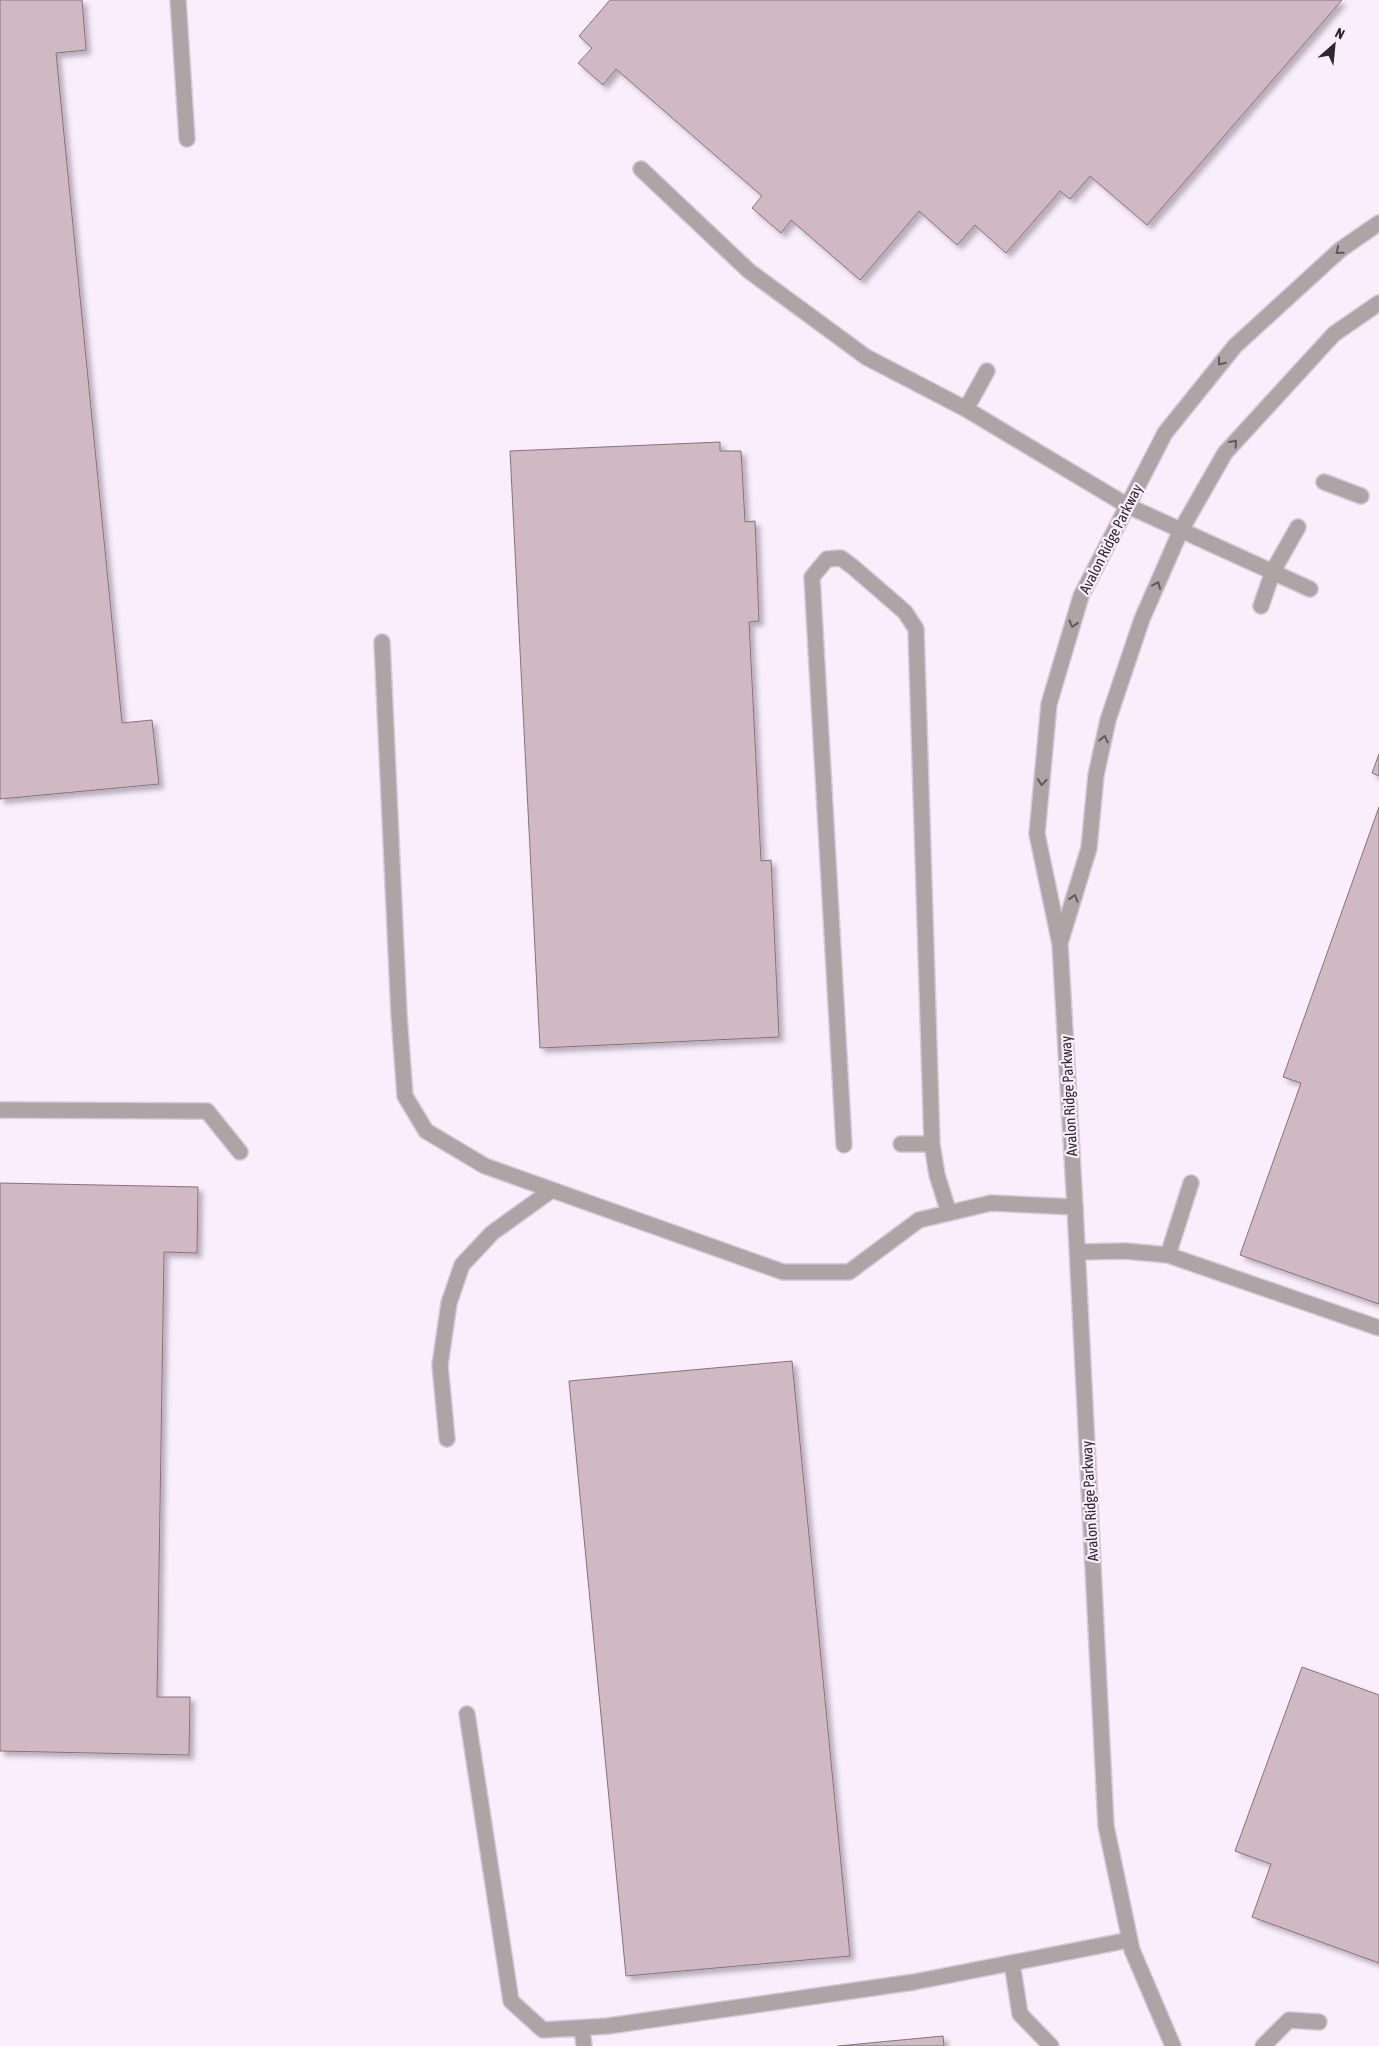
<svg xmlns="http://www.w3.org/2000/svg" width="1379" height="2046" font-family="'Asap Condensed',sans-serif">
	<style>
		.building { fill: #d0b9c3; stroke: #87727b; filter: url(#shadow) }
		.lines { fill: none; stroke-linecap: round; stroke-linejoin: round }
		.lane-casing { stroke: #d5cad8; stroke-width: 18 }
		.street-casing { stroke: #d5cad8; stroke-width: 18 }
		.lane { stroke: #aea3a5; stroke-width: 15 }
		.street { stroke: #aea3a5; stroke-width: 15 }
		.oneway { stroke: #61595e }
		.labels { text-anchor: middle; stroke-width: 4.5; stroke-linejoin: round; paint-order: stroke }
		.street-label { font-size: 15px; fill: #2d272e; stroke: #faeefd }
	</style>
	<defs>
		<filter id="shadow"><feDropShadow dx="4.5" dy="4.5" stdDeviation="2.5" flood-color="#0004"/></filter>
	</defs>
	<rect width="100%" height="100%" fill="#faeefd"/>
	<!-- building -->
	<path class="building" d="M0,0H82L86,50L56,53L122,723L152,720L159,784L0,799Z
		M610,0H1342L1147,225L1090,176L1070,199L1060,191L1006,253L975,225L957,245L919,211L860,280L791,220L781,233L752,208L762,196L616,69L603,85L578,63L592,48L579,36Z
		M720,442V451H741L745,522L755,521L759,621L749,622L761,861L771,860L779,1037L540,1048L510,451Z
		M1379,754V776L1372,773Z
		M1379,807V1304L1240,1255L1301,1083L1283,1077Z
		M0,1183L198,1187L197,1253L164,1252L157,1697H190L189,1755L0,1751Z
		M792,1361L850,1956L626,1976L569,1381Z
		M1302,1667L1379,1695V1963L1252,1917L1271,1864L1235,1851Z
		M943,2036L944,2046H838Z"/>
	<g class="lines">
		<!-- lane casing -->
		<g class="lane-casing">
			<path id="lane" d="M178,0L187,139
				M641,169L749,271L866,357L966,409L1128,506L1310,589
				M966,409L987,371
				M1324,482L1361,496
				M1261,606L1273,571L1298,527
				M382,642L399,1015L405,1096L426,1131L485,1166L783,1272H849L919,1220L991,1203L1075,1207
				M0,1110L207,1111L240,1152
				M901,1144H932
				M844,1145L812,577L827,559L841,558L853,567L905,612L916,629L932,1144L937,1175L949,1213
				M1078,1252L1125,1251L1168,1255L1379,1328
				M1168,1255L1191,1183
				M447,1439L440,1365L449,1303L462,1265L492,1233L552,1190
				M467,1714L511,2001L543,2030L608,2026L914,1982L1129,1940
				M1012,1963L1020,2014L1051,2046
				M582,2028L584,2046
				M1263,2046L1289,2020L1319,2022"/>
		</g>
		<!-- street casing -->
		<g class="street-casing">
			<path id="street" d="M1060,943L1089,848L1096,775L1108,720L1142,619L1181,530L1225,453L1334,334L1379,303
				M1173,2046L1132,1950L1106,1826L1075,1207L1060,944L1037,834L1049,704L1081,596L1165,433L1235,346L1340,250L1379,223"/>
		</g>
		<!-- lane -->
		<use href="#lane" class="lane"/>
		<!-- street -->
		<use href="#street" class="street"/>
	</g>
	<!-- one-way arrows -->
	<defs><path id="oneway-chevron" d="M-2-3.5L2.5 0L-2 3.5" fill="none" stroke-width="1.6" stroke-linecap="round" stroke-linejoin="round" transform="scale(1.25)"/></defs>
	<g class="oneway">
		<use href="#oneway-chevron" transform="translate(1339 251) rotate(141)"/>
		<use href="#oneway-chevron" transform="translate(1221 362) rotate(129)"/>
		<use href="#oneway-chevron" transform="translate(1234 443) rotate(-48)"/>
		<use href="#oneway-chevron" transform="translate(1157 585) rotate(-67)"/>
		<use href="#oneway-chevron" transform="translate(1073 624) rotate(107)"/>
		<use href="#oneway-chevron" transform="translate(1104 739) rotate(-77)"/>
		<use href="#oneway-chevron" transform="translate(1042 782) rotate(95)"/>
		<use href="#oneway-chevron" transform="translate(1074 898) rotate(-73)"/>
	</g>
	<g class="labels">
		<!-- street labels -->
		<g class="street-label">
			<text transform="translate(1111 539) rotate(-63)" y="5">Avalon Ridge Parkway</text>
			<text transform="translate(1069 1096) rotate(-93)" y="5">Avalon Ridge Parkway</text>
			<text transform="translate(1090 1501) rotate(-93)" y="5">Avalon Ridge Parkway</text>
		</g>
	</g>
	<!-- north arrow -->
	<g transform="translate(1334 45) rotate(27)" stroke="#faeefd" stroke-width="4" paint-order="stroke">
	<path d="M0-4L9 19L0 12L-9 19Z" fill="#2d272e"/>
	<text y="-8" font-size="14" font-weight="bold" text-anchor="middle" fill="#2d272e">N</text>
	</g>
</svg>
